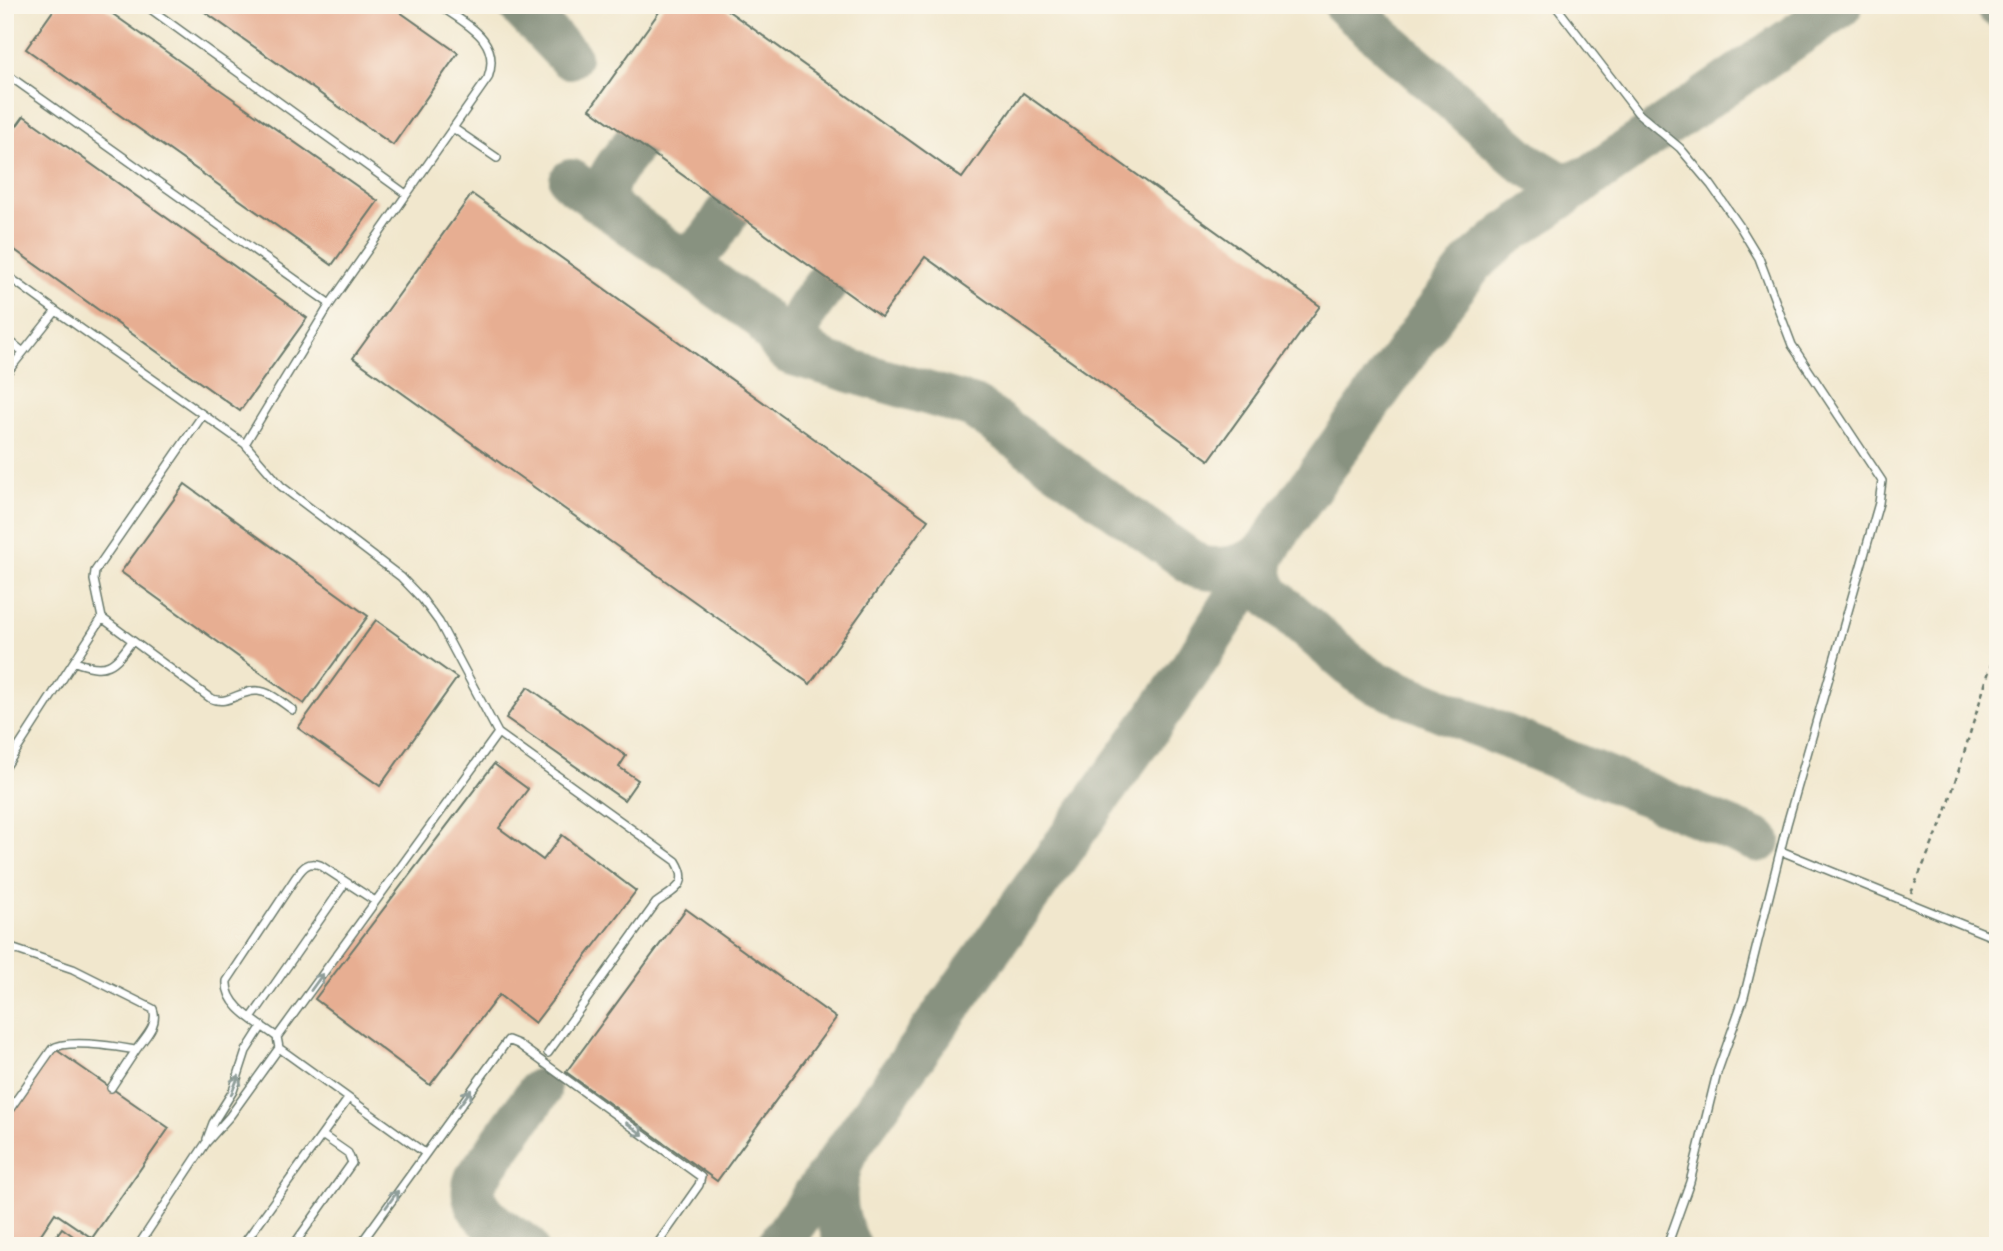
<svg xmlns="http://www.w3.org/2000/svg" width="2003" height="1251" font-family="'Architects Daughter',sans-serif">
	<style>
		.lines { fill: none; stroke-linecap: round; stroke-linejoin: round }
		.taxiway { stroke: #889280; stroke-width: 44 }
		.building { fill: #e7ae92 }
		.service-casing { stroke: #68786a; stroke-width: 10 }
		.path { stroke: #68786a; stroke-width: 2.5; stroke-dasharray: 5 5; stroke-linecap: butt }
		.service { stroke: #fff; stroke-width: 7 }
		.oneway { stroke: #8f9e9a }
	</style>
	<rect width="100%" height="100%" fill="#fbf7ec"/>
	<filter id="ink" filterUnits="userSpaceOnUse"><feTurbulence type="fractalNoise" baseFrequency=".0143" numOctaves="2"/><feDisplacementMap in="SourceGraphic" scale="14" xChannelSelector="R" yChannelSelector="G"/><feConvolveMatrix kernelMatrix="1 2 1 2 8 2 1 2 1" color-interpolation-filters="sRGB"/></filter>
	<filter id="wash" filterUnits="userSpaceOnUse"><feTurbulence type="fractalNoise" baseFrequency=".00686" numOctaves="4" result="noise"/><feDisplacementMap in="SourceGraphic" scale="28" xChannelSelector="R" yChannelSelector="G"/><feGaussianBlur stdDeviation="1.57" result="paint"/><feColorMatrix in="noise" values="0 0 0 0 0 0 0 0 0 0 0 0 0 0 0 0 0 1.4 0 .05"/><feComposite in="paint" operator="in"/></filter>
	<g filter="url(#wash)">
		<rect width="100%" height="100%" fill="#f1e7cd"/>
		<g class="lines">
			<!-- taxiway -->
			<path class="taxiway" d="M519,5L569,57
				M1345,5L1524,162L1559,183H1573L1589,177
				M1997,5L1998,6
				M571,181L763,319L783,347L790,353L974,407L1198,567C1222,572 1248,568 1266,550
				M613,211C593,187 622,161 636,141
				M672,253C701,265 716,228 730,209
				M826,363C818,358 808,353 803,345C788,324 818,296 829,280
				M1266,550C1259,567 1259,581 1271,596L1357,671L1374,682L1759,841
				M844,1156C831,1186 834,1218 849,1246
				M526,1246C504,1231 464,1212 476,1179L539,1091
				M778,1246L1192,667L1285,522L1438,308L1473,263L1504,236L1841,5"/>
		</g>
		<g id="blocks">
			<!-- building -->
			<path class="building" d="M57,5H100L378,201L332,265L26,49Z
				M195,5H390L458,53L393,145Z
				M664,5H720L962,178L1023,93L1320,306L1209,460L925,257L881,317L590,109Z
				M24,116L307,318L240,411L5,243V142Z
				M472,194L928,520L810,684L353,358Z
				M185,484L368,616L304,704L121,572Z
				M376,620L457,678L380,786L298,728Z
				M528,687L626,756L619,767L638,780L624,800L506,718Z
				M494,764L528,789L499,828L543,860L562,835L636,891L535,1023L499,995L430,1085L315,999Z
				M686,909L836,1018L717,1181L566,1072Z
				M55,1049L169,1128L92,1238L55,1213L33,1246H5V1121Z
				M62,1228L87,1246H49Z"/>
		</g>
	</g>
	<g filter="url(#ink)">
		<use href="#blocks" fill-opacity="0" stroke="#68786a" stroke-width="2"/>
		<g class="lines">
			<!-- service casing -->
			<g class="service-casing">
				<path id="service" d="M145,5L406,194
					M1555,5L1638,113L1680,148L1711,185L1739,225L1759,258L1792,345L1882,481L1879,503L1787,824L1744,997L1717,1073L1690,1182L1667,1246
					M5,73L330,304
					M453,128L497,158
					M5,274L56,311
					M5,337L22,351
					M5,375L56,311L245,444L330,304L488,78C502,39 465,24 439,5
					M245,444L281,486L401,577L422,599L439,622L498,733
					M102,618L210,698C228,707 240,689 258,691C271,692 282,703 293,710
					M75,662C107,673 113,667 132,641
					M5,768L102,618L94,580L95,571L202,416
					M1781,851L1998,939
					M375,901L320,865C308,861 303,867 296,877L227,981C225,1007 259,1023 277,1037L279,1048L425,1153
					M5,946L73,969L153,1009C159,1025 145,1037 136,1050
					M252,1017L346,882
					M277,1037L498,733L676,861C691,885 674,890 656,903L548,1053
					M5,1116L52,1049C67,1038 117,1047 136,1050L111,1088
					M207,1139L213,1123L233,1091L246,1051L262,1026
					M138,1246L206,1143L230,1116L279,1048
					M242,1246L348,1099
					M293,1246L352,1163L348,1153L322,1135
					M359,1246L508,1040L518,1044L701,1177L699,1185L656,1246"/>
			</g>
			<!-- path -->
			<path class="path" d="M1911,893L1945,815L1998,642"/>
			<!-- service -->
			<use href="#service" class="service"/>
		</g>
		<!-- one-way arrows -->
		<defs><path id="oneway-shaft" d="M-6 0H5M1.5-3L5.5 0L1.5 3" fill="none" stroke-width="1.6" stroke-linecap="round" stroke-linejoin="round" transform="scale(1.75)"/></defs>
		<g class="oneway">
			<use href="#oneway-shaft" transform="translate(317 982) rotate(-54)"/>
			<use href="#oneway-shaft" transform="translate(235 1085) rotate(-68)"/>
			<use href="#oneway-shaft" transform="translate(465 1098) rotate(-54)"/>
			<use href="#oneway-shaft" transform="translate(635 1129) rotate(36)"/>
			<use href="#oneway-shaft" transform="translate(392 1199) rotate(-54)"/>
		</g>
	</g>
	<!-- margin -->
	<rect width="2003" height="1251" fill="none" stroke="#fbf7ec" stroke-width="28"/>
</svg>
